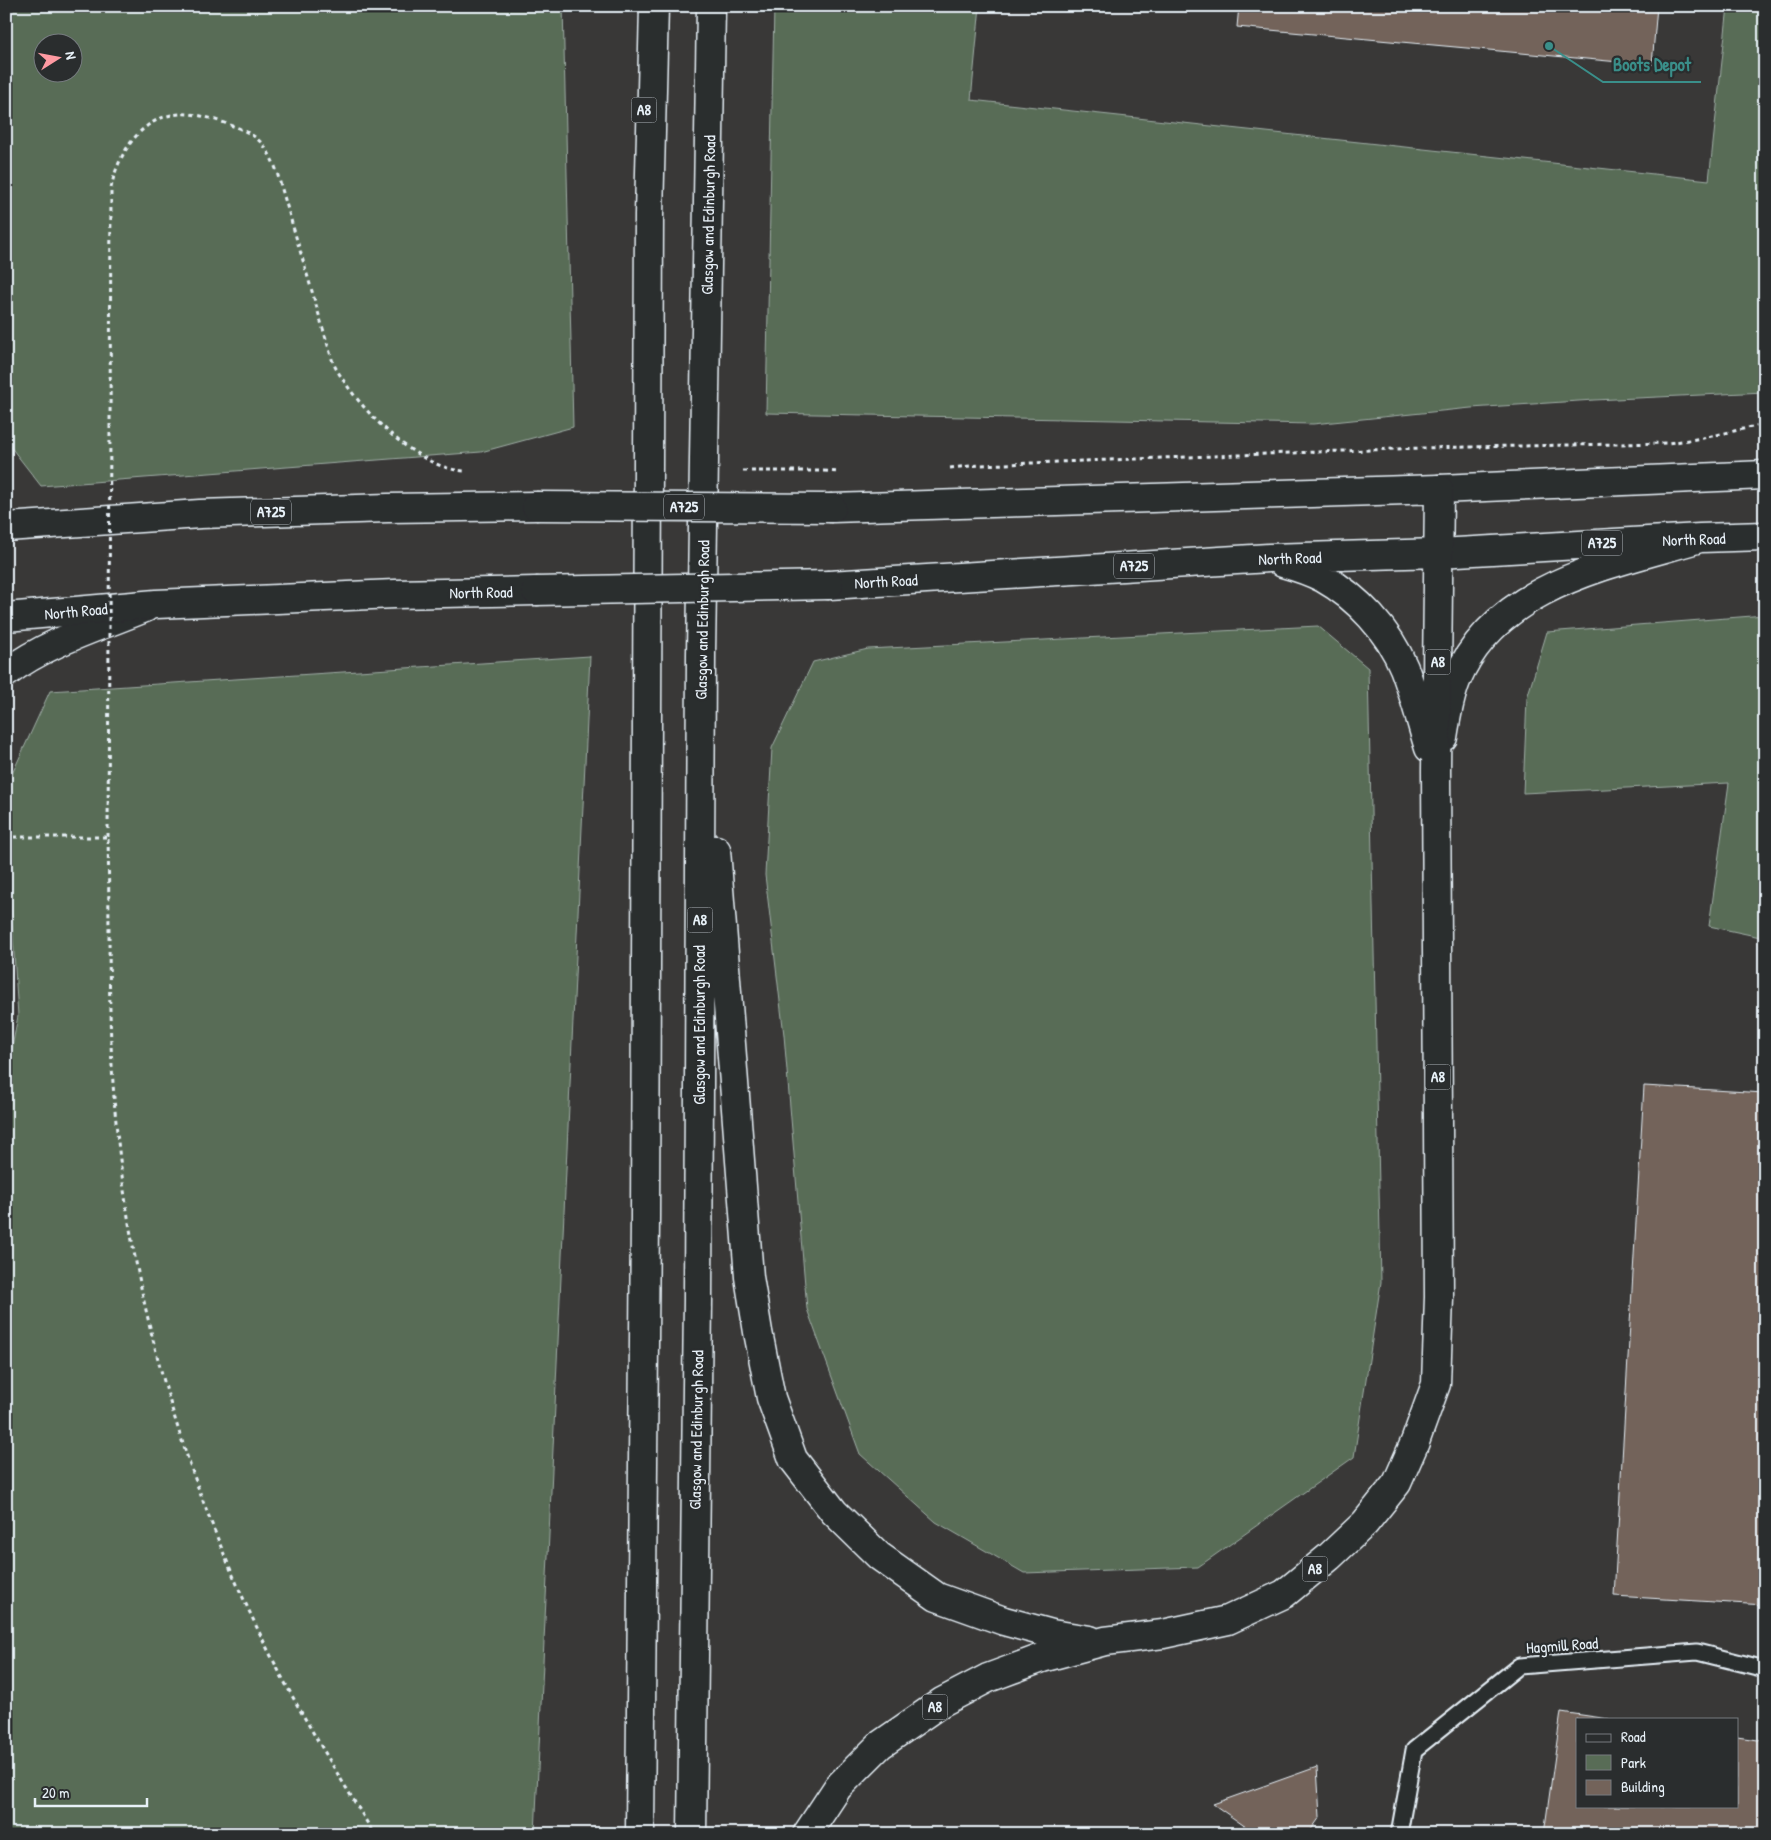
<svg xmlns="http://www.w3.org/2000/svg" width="1771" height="1840" font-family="'Patrick Hand',sans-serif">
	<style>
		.green { fill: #586c56; stroke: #a0aea7; fill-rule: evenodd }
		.building { fill: #73635a; stroke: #e8f1f8 }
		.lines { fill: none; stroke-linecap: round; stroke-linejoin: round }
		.lane-casing { stroke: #e8f1f8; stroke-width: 19 }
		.secondary-casing { stroke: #e8f1f8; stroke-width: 31 }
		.primary-casing { stroke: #e8f1f8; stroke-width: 31 }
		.highway-casing { stroke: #e8f1f8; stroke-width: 31 }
		.path { stroke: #e8f1f8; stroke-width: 3; stroke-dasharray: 4 4; stroke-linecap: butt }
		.lane { stroke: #2a2d2e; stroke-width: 15 }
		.secondary { stroke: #2a2d2e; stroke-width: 28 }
		.primary { stroke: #2a2d2e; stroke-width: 28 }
		.highway { stroke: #2a2d2e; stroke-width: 28 }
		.highway-bridge-casing { stroke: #e8f1f8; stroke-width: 31; stroke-linecap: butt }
		.path-bridge { stroke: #e8f1f8; stroke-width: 3; stroke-dasharray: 4 4; stroke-linecap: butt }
		.highway-bridge { stroke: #2a2d2e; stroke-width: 28 }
		.labels { text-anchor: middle; stroke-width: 4.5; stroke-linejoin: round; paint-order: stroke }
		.shield { fill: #2a2d2e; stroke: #afb6bb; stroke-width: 1 }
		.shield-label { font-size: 15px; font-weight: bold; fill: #e8f1f8 }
		.street-label { font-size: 16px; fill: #e8f1f8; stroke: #2a2d2e }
		.leader { fill: none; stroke: #3a8f8a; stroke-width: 2 }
		.callout-dot { fill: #3a8f8a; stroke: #2a2d2e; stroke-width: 2 }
		.callout-label { font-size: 18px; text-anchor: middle; font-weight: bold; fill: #3a8f8a; stroke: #2a2d2e; stroke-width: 4.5; stroke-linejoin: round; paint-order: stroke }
	</style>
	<rect width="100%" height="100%" fill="#393837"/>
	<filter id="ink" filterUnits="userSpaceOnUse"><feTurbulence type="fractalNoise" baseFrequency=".02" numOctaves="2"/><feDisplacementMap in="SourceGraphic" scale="10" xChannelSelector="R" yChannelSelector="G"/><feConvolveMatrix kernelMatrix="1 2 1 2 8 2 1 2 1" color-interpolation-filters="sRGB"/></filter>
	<g filter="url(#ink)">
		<!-- green -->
		<path class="green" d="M6,6H563L573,427L481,452L41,486L6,441ZM42,42H72V72H42Z
			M774,6H980L971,100L1709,180L1728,6H1765V392L1594,400L1471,408L1313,424L766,413Z
			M1765,615V938L1709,926L1729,783L1523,793L1527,698L1547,632Z
			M1318,626L1368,668L1381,1282L1354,1457L1198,1567L1024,1573L936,1522L860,1454L807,1309L784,1035L765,875L772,748L813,662L868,649Z
			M590,656L535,1834H6V1079L18,1016L6,826V787L50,691Z"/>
		<!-- building -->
		<path class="building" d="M1239,6H1657L1652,65L1237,27Z
			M1644,1086L1765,1093V1605L1614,1596Z
			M1561,1712L1609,1719H1577V1806H1737V1737L1765,1741V1834H1544Z
			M1317,1767L1320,1817L1308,1834H1256L1213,1804Z"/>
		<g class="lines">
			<!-- lane casing -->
			<g class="lane-casing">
				<path id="lane" d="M1399,1834L1414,1750L1519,1666L1697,1652L1765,1669"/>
			</g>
			<!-- secondary casing -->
			<g class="secondary-casing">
				<path id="secondary" d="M6,673C47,642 98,627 145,608"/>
			</g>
			<!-- primary casing -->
			<g class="primary-casing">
				<path id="primary" d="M1439,489L1765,475
					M1439,553L1700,538L1765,536
					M1443,737C1446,718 1449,699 1456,681C1496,584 1610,565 1700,538"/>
			</g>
			<!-- highway casing -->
			<g class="highway-casing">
				<path id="highway" d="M6,527L200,514L388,508L536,506
					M1283,563C1297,567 1310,571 1323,578C1357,597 1389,631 1404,668C1414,694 1421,722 1429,748
					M829,585L1269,558L1439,553
					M6,617L156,604L395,594L536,591
					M716,850L749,1277L758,1332L771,1398L793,1459L834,1512L879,1556L937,1597L1004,1621L1052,1634L1090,1640
					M640,1834L645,1217L649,215L654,6
					M692,1834L698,1299L701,654L711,6
					M807,1834L838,1787L880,1745L942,1702L988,1678L1042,1658L1105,1641L1163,1634L1228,1620L1284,1594L1329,1557L1365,1523L1397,1483L1415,1442L1436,1384L1439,1297L1436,771L1439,489L832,508"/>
			</g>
			<!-- path -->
			<path class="path" d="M110,428L111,188C118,154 141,116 180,114C195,113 210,118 225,123C255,134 264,139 276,169L329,349C331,356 333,364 337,370C360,410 418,470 466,471
				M950,468L980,465L1421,448L1668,443L1703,438L1765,424
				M824,471L839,472
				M6,837H108C110,936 107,1034 117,1132C135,1312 186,1485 266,1646C298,1711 337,1772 374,1834"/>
			<!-- lane -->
			<use href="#lane" class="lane"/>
			<!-- secondary -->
			<use href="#secondary" class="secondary"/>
			<!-- primary -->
			<use href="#primary" class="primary"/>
			<!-- highway -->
			<use href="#highway" class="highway"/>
			<!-- highway-bridge casing -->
			<g class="highway-bridge-casing">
				<path id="highway-bridge" d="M536,506L832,508
					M536,591L829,585"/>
			</g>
			<!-- path-bridge -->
			<path class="path-bridge" d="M743,471H824
				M108,837L110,428"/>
			<!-- highway-bridge -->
			<use href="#highway-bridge" class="highway-bridge"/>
		</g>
	</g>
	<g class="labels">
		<!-- shield labels -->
		<g class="shield">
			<rect x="631.5" y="97.5" width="25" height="25" rx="4"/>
			<rect x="664" y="494.5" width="40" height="25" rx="4"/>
			<rect x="251" y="499.5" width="40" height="25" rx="4"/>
			<rect x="1582" y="530.5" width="40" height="25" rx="4"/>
			<rect x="1114" y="553.5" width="40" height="25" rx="4"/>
			<rect x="1425.5" y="649.5" width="25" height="25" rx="4"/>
			<rect x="687.5" y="907.5" width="25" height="25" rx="4"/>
			<rect x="1425.5" y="1064.5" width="25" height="25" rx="4"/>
			<rect x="1302.5" y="1556.5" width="25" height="25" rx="4"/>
			<rect x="922.5" y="1694.5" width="25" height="25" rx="4"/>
		</g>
		<g class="shield-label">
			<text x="644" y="115">A8</text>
			<text x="684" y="512">A725</text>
			<text x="271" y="517">A725</text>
			<text x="1602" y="548">A725</text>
			<text x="1134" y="571">A725</text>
			<text x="1438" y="667">A8</text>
			<text x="700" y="925">A8</text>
			<text x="1438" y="1082">A8</text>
			<text x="1315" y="1574">A8</text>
			<text x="935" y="1712">A8</text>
		</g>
		<!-- street labels -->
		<g class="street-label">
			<text transform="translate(708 215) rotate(-89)" y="6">Glasgow and Edinburgh Road</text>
			<text transform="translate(1694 539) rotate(-2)" y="6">North Road</text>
			<text transform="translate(1290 558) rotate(-2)" y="6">North Road</text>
			<text transform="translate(886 581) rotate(-3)" y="6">North Road</text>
			<text transform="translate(481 592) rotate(-1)" y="6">North Road</text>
			<text transform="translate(76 611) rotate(-5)" y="6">North Road</text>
			<text transform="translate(702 620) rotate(-89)" y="6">Glasgow and Edinburgh Road</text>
			<text transform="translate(699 1025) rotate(-90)" y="6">Glasgow and Edinburgh Road</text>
			<text transform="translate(696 1430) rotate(-89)" y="6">Glasgow and Edinburgh Road</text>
			<text transform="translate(1562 1645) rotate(-4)" y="6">Hagmill Road</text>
		</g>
	</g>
	<!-- callouts -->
	<path class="leader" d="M1549 46L1603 82H1701"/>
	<circle class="callout-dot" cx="1549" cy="46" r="5"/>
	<g class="callout-label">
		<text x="1652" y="71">Boots Depot</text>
	</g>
	<!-- margin -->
	<rect width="1771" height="1840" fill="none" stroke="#2a2d2e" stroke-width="25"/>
	<rect x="12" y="12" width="1746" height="1815" fill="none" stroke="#e8f1f8" stroke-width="2" filter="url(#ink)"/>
	<!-- legend -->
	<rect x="1576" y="1718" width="162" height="90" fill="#2a2d2e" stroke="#767b7f"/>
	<rect x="1586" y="1734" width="25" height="8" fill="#2a2d2e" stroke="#767b7f"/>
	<text x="1621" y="1742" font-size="15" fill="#e8f1f8">Road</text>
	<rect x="1586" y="1755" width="25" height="15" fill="#586c56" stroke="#767b7f"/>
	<text x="1621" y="1768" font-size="15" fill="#e8f1f8">Park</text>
	<rect x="1586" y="1780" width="25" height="15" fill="#73635a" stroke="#767b7f"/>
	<text x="1621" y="1792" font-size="15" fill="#e8f1f8">Building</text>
	<!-- north arrow -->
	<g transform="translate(58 58) rotate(79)"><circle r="24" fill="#2a2d2e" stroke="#767b7f"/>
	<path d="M0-4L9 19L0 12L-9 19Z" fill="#ff9aa2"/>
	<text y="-8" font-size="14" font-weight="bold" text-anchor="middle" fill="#e8f1f8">N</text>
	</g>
	<!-- scale -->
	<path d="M35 1798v8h112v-8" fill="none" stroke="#e8f1f8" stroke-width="2.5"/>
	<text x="42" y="1798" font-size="15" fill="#e8f1f8" stroke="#2a2d2e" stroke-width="4" paint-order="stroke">20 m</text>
</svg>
